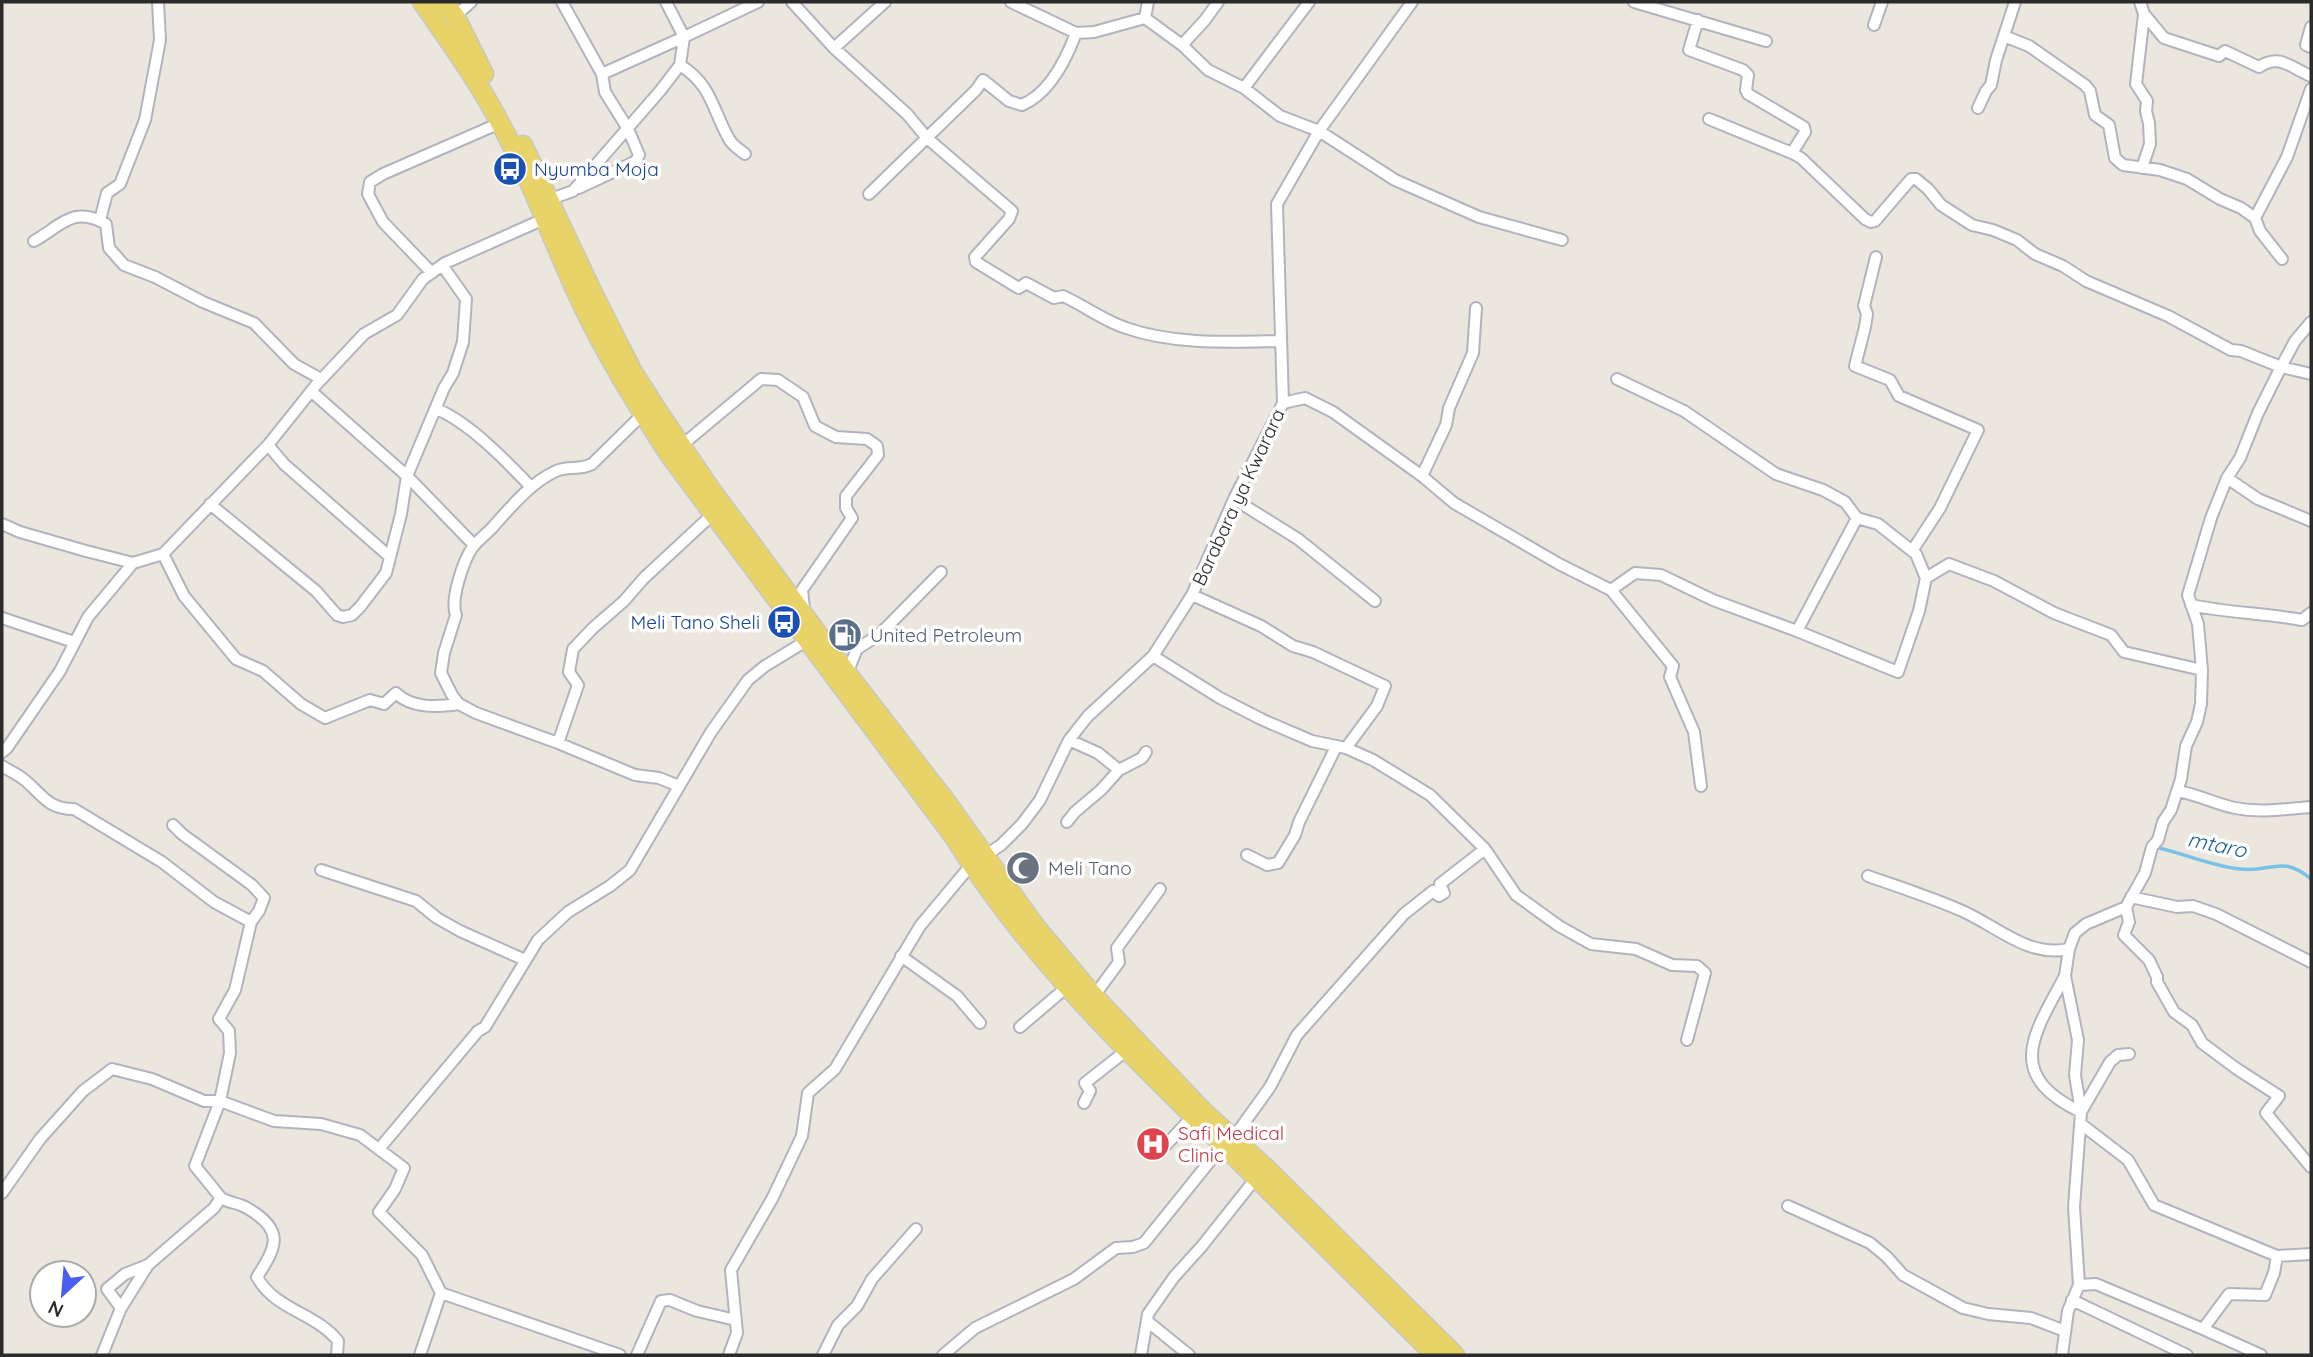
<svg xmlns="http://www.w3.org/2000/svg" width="2313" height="1357" font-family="Quicksand,sans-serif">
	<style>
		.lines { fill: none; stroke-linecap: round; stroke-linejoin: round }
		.stream { stroke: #78c2e7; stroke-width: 3.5 }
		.minor-casing { stroke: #b2b3be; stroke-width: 14 }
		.primary-casing { stroke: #c8c8c8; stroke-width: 21 }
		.minor { stroke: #fff; stroke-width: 10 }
		.primary { stroke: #e8d368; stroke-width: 18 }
		.labels { text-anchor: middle; stroke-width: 7; stroke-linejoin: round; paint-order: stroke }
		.transit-label { font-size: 19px; fill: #164399; stroke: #fff; text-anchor: start }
		.street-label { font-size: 19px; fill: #2b2b2b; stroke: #fff }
		.service-label { font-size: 19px; fill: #4e5e75; stroke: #fff; text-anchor: start }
		.worship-label { font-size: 19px; fill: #5b616d; stroke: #fff; text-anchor: start }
		.health-label { font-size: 19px; fill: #be3a42; stroke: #fff; text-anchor: start }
		.water-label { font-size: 21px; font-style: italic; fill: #166094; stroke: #fff }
	</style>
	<rect width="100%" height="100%" fill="#ece7de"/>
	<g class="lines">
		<!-- stream -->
		<path class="stream" d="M2155,847C2183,853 2211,866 2240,869C2271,873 2281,854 2311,879"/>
		<!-- minor casing -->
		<g class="minor-casing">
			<path id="minor" d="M562,2L602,74L605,92L628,129L639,155L636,161L628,165L579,188
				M792,2L834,48L907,114L927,138L1012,211L1009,219L975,257L976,262L1017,287L1019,288L1026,283L1054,298L1063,296C1085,306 1104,321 1126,328C1175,345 1230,342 1281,341
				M1011,2L1076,33L1094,32L1145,18
				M1634,2L1766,41
				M2140,2L2144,14L2164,38L2219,56L2225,51L2259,67C2280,53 2291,68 2311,76
				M455,16L471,2
				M1145,18L1182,45L1208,70L1244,88L1280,116L1319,131L1395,180L1479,217L1562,240
				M1145,18L1148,2
				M1698,20L1689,50L1743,70L1748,75L1746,90L1748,94L1804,127L1805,132L1792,153L1801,158L1865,219L1871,222L1875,221L1911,179H1916L1928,189L1941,205L1972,225L1993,230L2017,240L2035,254L2063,266L2086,281L2168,316L2231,350L2241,351L2281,367L2311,374
				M1874,25L1882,2
				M2311,27L2306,45L2311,47
				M2004,36L2029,46L2085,85L2090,91L2095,115L2109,125L2115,158L2123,165L2160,170L2187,179L2220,199L2241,208L2255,218L2260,231L2282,259
				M1182,45L1205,20L1218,2
				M834,48L885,2
				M680,65C712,85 712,109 729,139C732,145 740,150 745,154
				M602,74L684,37L666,2
				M1244,88L1309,2
				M1978,108L1986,91L1991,85L1996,60L2015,2
				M1709,119L1792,153
				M2142,168L2150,144L2149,123L2146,111L2147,101L2136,84L2144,14
				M869,194L976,90L983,80L1009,101L1022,105C1050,93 1066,60 1076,33
				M545,201L573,191L660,91L680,65L684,37L758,2
				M2255,218L2287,157L2311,89
				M100,220L107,193L120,184L145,120L160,40L158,2
				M34,241C61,226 73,205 106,224L109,248L124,265L155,277L203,302L254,323L294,364L321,379
				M1876,257L1864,306L1867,314L1865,327L1855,366L1890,380L1899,396L1978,430L1940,508L1912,551
				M432,273L383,222L368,194L370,182L383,174L500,123
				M1617,379L1684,411L1776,474L1823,490L1845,502L1857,518L1797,631
				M311,391L407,476L474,545
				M1283,403L1305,398L1333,412L1422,476L1454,503L1559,564L1611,590L1635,573L1661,575L1713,600L1797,631L1898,672L1919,611L1926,578L1916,554L1878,524L1857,518
				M436,409C468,421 507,462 531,487
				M643,414L592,464C579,471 569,465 556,471C530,483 510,508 491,529C485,535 477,541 472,548C463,562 450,600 456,615L444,653L441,673L452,695L459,704L476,713L558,743L635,775L659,778L679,786
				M268,445L284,464L390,557
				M681,446L761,379L778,380L803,397L815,426L836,437L867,439L877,446L878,455L846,496V508L852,518L802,590L804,609
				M1422,476L1446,425L1449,408L1473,353L1476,308
				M2227,478L2258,499L2311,521
				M1234,499L1298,539L1375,601
				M210,504L316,591L337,615L343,617L352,615L360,607L386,573L401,514L407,476L444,388L453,373L463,342L466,299L442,265
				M2,524L20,532L86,551L133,563L163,554L268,445L316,385L364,334L397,315L423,279L445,263L544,219
				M163,554L184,596L236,659L263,671L301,704L325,718L370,700L384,704L396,693C412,709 438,707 459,704
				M1926,578L1949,564L1994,581L2054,613L2111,635L2124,652L2202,670
				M1611,590L1673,666L1670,677L1694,732L1701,786
				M1192,595L1261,626L1293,646L1313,652L1385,686L1377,706L1346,748
				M2191,605C2228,613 2265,613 2302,620L2311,613
				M2,618L74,642
				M1153,656L1220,698L1263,720L1312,741L1346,748L1373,760L1430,795L1485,849L1516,895L1559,926L1591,944L1636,949L1672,965L1697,966L1705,973L1687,1040
				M847,673L857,649L880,634L941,572
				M1069,740L1098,753L1119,770
				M558,743L578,685L569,672L573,649L593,628L624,601L644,578L714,513
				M2,752L7,748L60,671L88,617L133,563
				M2,766C8,770 15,773 22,778C42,793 46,809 74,809L162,862L214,902L251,922
				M2177,791C2197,794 2215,804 2235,808C2261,813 2285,809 2311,807
				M1067,822L1075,812L1101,790L1119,770L1142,758L1146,752
				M1247,855L1267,865L1278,863L1295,835L1299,822L1336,747
				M321,870L416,901L437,918L460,931L525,960
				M1868,876C1899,887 1930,897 1960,910C1996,925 2027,958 2069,949
				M2131,897L2177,907L2193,906L2216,914L2311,962
				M2126,907L2129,922L2124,935L2149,960L2157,977V982L2174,1012L2192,1025L2202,1043L2237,1069L2279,1096L2266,1113L2311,1167
				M901,956L957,996L980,1023
				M2065,976C2033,1035 2004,1075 2081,1112L2110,1062L2118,1055L2129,1054
				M1094,996L1119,962L1117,948L1160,889
				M1020,1027L1068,986
				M1084,1103L1090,1091L1085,1083L1127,1050
				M2081,1124L2128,1160L2154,1205L2277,1256L2311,1254
				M1166,1145L1193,1116
				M379,1149L478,1031L485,1027L538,940L568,912L610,886L630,870L711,732L748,680L765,666L811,638
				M2,1193L40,1139L83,1091L112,1069L152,1079L204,1101H220L274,1121L321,1124L360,1135L404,1168L395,1189L379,1212L422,1255L441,1293L620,1355
				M221,1198C229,1203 239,1203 247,1208C285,1230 277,1246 257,1277C275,1310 316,1313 338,1341L337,1355
				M1788,1206L1870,1243L1887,1257L1903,1275L1963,1308L1988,1314L2031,1318L2065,1331
				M2079,1285L2096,1284L2203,1329L2229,1294L2265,1295L2274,1273L2277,1256
				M2072,1300L2187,1355
				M121,1308L107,1289L125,1274L148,1265
				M1147,1321L1189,1355
				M2203,1329L2261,1355
				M102,1355L121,1308L148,1265L214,1208L221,1198L195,1166L220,1101L230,1053L229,1031L219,1019L235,990L251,922L259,911L264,898L252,885L182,834L173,825
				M420,1355L441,1293
				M637,1355L661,1301L670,1300L697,1311L736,1320
				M729,1355L737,1333L731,1270L772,1199L802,1136L808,1093L835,1069L920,926L971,865L1001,845L1022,824L1040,800L1069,740L1088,716L1153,656L1192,595L1234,499L1283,403L1277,204L1319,131L1412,2
				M823,1355L838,1325L857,1306L872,1279L916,1229
				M943,1355L975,1328L1074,1279L1116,1248L1133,1247L1144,1243L1223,1145L1234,1137L1270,1087L1297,1035L1404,914L1433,891L1439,896L1444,893L1440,884L1485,849
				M1141,1355L1148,1314L1174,1277L1202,1246L1256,1178
				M2062,1355L2068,1311L2079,1285L2074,1207L2081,1112L2075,1075L2078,1040L2065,976L2069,949L2075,933L2086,924L2126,907L2145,873L2152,847L2158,840L2163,822L2171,810L2181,779L2186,746L2197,722L2201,704L2202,670L2198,624L2188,595L2211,518L2227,478L2240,458L2258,413L2281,367L2295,341L2311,322"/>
		</g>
		<!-- primary casing -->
		<g class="primary-casing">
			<path id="primary" d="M422,2C449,41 478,81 500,123C531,179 552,240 579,298C605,354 637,405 670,456L954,837C1026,954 1127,1052 1225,1147C1295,1216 1365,1286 1435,1355
				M443,2L455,16L484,74
				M523,145L594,295L633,372L654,405L710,488L847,673L948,804L1036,927L1094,996L1203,1111L1266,1168L1455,1355"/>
		</g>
		<!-- minor -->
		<use href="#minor" class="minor"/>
		<!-- primary -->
		<use href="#primary" class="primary"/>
	</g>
	<!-- icons -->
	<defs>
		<g id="bus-disc" transform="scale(1.75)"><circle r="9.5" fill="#1a4fb4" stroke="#fff"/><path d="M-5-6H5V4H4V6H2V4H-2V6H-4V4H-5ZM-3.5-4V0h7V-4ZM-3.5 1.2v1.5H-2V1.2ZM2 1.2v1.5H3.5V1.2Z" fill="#fff"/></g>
		<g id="fuel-disc" transform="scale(1.75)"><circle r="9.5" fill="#5c6f8a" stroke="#fff"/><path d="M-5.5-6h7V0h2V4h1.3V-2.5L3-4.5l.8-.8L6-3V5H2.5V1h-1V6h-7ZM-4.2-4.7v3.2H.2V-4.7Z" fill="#fff"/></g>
		<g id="mosque-disc" transform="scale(1.75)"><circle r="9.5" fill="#6b7280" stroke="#fff"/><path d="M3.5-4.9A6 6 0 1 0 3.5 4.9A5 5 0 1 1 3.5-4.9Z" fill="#fff"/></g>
		<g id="hospital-disc" transform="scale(1.75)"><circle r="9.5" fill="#e0444e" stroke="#fff"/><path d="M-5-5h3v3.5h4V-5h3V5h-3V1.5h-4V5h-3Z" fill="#fff"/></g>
	</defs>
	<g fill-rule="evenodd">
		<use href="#bus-disc" x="510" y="169"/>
		<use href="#bus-disc" x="784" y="622"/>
		<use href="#fuel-disc" x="845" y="635"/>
		<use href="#mosque-disc" x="1023" y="868"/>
		<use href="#hospital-disc" x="1153" y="1144"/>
	</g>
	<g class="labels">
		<!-- transit labels -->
		<g class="transit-label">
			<text x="534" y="176">Nyumba Moja</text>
			<text x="760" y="629" text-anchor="end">Meli Tano Sheli</text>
		</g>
		<!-- street labels -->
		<g class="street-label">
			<text transform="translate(1238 497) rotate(-65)" y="7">Barabara ya Kwarara</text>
		</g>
		<!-- service labels -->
		<g class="service-label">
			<text x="870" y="642">United Petroleum</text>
		</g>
		<!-- worship labels -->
		<g class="worship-label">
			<text x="1048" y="875">Meli Tano</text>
		</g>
		<!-- health labels -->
		<g class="health-label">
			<text x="1178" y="1140">Safi Medical<tspan x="1178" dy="22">Clinic</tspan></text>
		</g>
		<!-- water labels -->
		<g class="water-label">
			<text transform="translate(2217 845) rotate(12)" y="7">mtaro</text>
		</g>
	</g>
	<!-- border -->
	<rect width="2313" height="1357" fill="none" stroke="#2b2b2b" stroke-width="7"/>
	<!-- north arrow -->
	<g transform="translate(63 1294) rotate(206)"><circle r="33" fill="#ffffff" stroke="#aaaaaa" stroke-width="2"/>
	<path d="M0-5L12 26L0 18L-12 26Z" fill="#495dee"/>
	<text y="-10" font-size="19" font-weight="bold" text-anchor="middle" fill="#2b2b2b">N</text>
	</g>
</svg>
